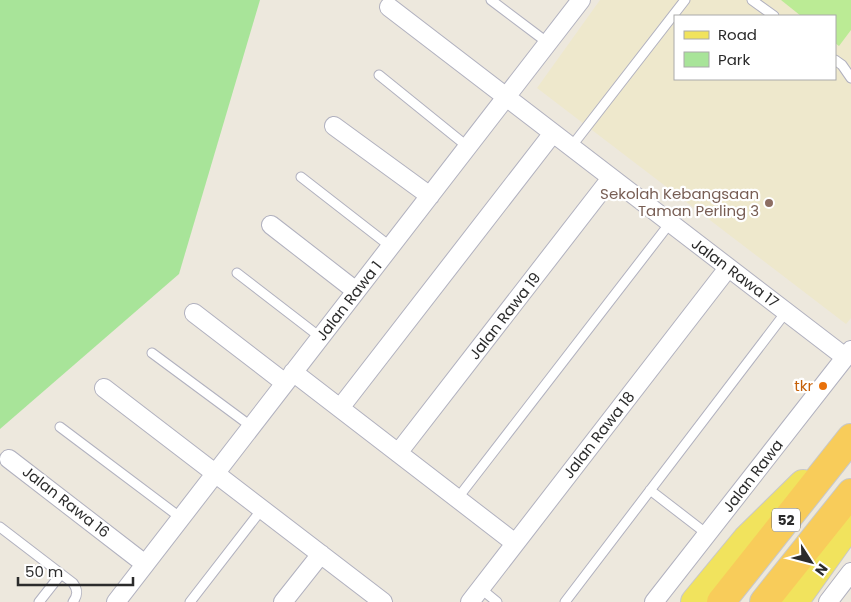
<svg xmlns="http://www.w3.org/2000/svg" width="851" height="602" font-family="Poppins,sans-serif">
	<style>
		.education { fill: #eee8cc; fill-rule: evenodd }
		.green { fill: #a8e499 }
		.pitch { fill: #bbeb95 }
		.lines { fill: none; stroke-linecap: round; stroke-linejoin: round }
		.service-casing { stroke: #b1b1bf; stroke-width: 11 }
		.minor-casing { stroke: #b1b1bf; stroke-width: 20 }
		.primary-casing { stroke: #c8c8c8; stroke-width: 30 }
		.trunk-casing { stroke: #c8c8c8; stroke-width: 30 }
		.service { stroke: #fff; stroke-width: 9 }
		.minor { stroke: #fff; stroke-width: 18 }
		.primary { stroke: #f1e35d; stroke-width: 28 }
		.trunk { stroke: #f8cc5a; stroke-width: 28 }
		.education-dot { fill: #8d6e63; stroke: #fff; stroke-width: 2 }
		.food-dot { fill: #e8710a; stroke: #fff; stroke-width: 2 }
		.labels { text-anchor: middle; stroke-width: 4.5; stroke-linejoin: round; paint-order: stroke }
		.shield { fill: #fff; stroke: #6b6b6b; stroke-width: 1 }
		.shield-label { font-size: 14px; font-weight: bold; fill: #2b2b2b }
		.education-label { font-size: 15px; fill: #785e54; stroke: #fff; text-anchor: end }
		.street-label { font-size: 15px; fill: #2b2b2b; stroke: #fff }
		.food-label { font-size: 15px; fill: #c56008; stroke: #fff; text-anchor: end }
	</style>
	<rect width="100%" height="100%" fill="#ede8dd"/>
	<!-- education -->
	<path class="education" d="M600,0H851V318L846,324L537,88ZM675,16H835V79H675Z"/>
	<!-- green -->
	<path class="green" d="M0,0H260L179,274L0,429Z"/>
	<!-- pitch -->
	<path class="pitch" d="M781,0H851V30L839,46L835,43V16H801Z"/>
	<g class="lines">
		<!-- service casing -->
		<g class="service-casing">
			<path id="service" d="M491,0L548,43
				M752,0L774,16
				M835,60L842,65L851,78
				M379,75L468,147
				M571,147L685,0
				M301,177L391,247
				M237,273L320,337
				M152,353L252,427
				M60,427L181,518
				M650,490L707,534
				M457,499L670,223
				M0,527L73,583C78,590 78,595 73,602
				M480,588L497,602
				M39,602L61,574
				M190,602L262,509
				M565,602L786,312"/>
		</g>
		<!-- minor casing -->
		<g class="minor-casing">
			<path id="minor" d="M389,7L845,357
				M334,126L430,196
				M271,225L356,291
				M194,313L285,383
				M293,372L515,543
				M104,388L383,602
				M340,408L553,133
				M398,453L611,178
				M9,459L145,564
				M116,602L581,0
				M283,602L321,554
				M470,602L728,268
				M654,602L851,350
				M828,602L851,572"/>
		</g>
		<!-- primary casing -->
		<g class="primary-casing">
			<path id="primary" d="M695,602L747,539L803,484
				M794,602L851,522"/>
		</g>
		<!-- trunk casing -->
		<g class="trunk-casing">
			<path id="trunk" d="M721,602L851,438
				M764,602L851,493"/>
		</g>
		<!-- service -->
		<use href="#service" class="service"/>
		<!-- minor -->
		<use href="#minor" class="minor"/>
		<!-- primary -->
		<use href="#primary" class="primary"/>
		<!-- trunk -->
		<use href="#trunk" class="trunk"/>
	</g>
	<!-- markers -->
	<circle class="education-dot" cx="769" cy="203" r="5"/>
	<circle class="food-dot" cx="823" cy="386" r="5"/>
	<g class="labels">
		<!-- shield labels -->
		<rect class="shield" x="772" y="508.5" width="28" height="23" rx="4"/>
		<g class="shield-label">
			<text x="786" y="525">52</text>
		</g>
		<!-- education labels -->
		<g class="education-label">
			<text x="759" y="199">Sekolah Kebangsaan<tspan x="759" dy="17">Taman Perling 3</tspan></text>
		</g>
		<!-- street labels -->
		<g class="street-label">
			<text transform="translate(735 273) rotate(37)" y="5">Jalan Rawa 17</text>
			<text transform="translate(349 301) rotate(-52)" y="5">Jalan Rawa 1</text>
			<text transform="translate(505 316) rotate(-52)" y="5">Jalan Rawa 19</text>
			<text transform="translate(599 435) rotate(-52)" y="5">Jalan Rawa 18</text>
			<text transform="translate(753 476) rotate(-52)" y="5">Jalan Rawa</text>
			<text transform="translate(66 502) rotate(38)" y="5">Jalan Rawa 16</text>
		</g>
		<!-- food labels -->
		<g class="food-label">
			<text x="813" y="391">tkr</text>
		</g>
	</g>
	<!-- legend -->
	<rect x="674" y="15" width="162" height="65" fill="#ffffff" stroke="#aaaaaa"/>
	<rect x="684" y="31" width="25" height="8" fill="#f1e35d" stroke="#aaaaaa"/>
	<text x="718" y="40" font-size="15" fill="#2b2b2b">Road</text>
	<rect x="684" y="52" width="25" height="15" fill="#a8e499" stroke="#aaaaaa"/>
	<text x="718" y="65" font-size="15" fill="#2b2b2b">Park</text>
	<!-- north arrow -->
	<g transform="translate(811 562) rotate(126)" stroke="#ffffff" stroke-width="4" paint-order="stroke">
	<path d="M0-4L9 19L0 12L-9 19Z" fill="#2b2b2b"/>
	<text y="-8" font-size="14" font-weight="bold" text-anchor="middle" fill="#2b2b2b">N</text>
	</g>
	<!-- scale -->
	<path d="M18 577v8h115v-8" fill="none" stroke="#2b2b2b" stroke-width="2.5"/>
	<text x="25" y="577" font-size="15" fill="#2b2b2b" stroke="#ffffff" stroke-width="4" paint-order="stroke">50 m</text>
</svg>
